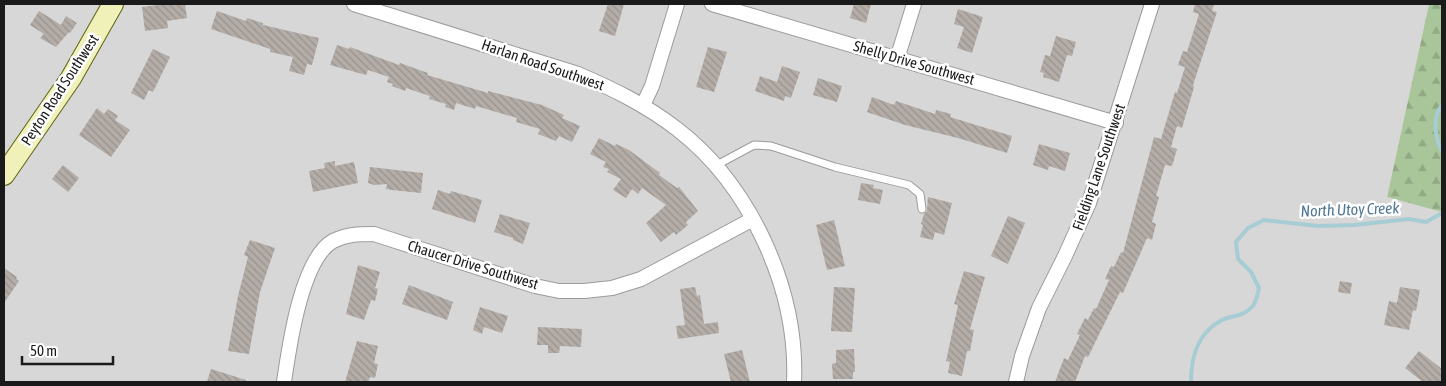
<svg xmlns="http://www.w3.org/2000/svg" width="1446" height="386" font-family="'Asap Condensed',sans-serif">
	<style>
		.residential { fill: #d8d7d7 }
		.forest { fill: url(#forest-firs) }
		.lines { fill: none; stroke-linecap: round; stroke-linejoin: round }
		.stream { stroke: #a6ccd4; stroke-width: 4 }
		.building { fill: url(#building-back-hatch) }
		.lane-casing { stroke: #9b9b9b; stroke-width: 9 }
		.street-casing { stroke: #9b9b9b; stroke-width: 16 }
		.secondary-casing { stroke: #5d6211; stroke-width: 22 }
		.lane { stroke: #fff; stroke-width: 7 }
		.street { stroke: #fff; stroke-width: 14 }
		.secondary { stroke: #f0f0b9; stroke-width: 20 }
		.labels { text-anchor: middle; stroke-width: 5; stroke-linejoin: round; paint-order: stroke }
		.street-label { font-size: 15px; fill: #1a1a1a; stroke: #fff }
		.water-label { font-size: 16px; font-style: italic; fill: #507796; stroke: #fff }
	</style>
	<defs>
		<pattern id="forest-firs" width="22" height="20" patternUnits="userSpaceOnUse" patternTransform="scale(1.25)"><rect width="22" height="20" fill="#a9c59a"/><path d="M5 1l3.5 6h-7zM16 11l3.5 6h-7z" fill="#91a984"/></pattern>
		<pattern id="building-back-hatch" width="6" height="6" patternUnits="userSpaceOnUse" patternTransform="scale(1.25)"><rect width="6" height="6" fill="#b3aca7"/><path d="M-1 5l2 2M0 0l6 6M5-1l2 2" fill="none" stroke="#99938f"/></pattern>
	</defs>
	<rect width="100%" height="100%" fill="#ebe7e1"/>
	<!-- residential -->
	<path class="residential" d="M4,4H1429L1387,197L1442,212V382H4Z"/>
	<!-- forest -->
	<path class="forest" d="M1429,4H1442V212L1387,197Z"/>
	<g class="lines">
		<!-- stream -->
		<path class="stream" d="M1442,105C1432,117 1435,138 1442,151
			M1191,382C1191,357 1197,333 1222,320C1233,315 1243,317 1253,306C1256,301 1258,293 1259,288L1251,272L1238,259L1236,242L1248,228L1264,220L1318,226L1354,225L1409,219L1426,222L1442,213"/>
	</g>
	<!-- building -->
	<path class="building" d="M167,4H185L187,18L167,21L168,28L145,31L142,7Z
		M608,4H624L615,36L599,31Z
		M854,4H871L866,23L850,18Z
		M1195,4H1214L1212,11L1217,12L1193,85L1194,87L1182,128L1177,126L1171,147L1177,149L1172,166L1165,165L1156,196L1159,197L1152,222L1156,224L1152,240L1147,238L1123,293L1120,292L1088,357L1085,356L1075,382H1055L1064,358L1068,360L1080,335L1077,334L1085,318L1088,320L1094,308L1096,309L1109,280L1105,279L1111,266L1114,267L1121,252L1123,253L1154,137L1161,139L1175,92L1177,93L1185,67L1178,65L1183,51L1187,52L1199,14L1193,12Z
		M958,9L983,17L972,53L957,48L964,27L954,24Z
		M39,11L61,25L66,16L77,23L70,33L69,32L56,47L40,38L44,34L30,25Z
		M217,11L246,21L247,18L263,23V25L319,38L312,65L307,64L304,75L289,71L293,57L270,52V49L211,29Z
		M1056,36L1076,42L1072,56L1067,55L1059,82L1043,77L1044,73L1040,72L1045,55L1050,56Z
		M337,45L349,49L350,47L399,65L400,63L428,73L427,75L488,93V91L542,105L564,115L562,118L580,126L572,142L559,136L556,141L538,134L540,129L516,122L517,118L476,106L475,109L456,103L454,110L445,107L446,104L429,99L430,96L406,88L405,91L392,86L393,84L387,82L389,77L368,70L366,75L330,65Z
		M708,47L727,52L714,92L696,87Z
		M153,49L170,57L153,92L149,90L144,100L131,93Z
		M782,66L800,72L791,98L785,96L784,101L755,91L760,76L777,82Z
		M818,78L842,86L837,102L813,95Z
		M872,97L894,105L896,101L935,114L936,110L951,114L950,117L1012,136L1007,153L958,138L905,125L867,112Z
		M97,108L104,114L108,109L118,116L115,120L130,130L111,157L79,135Z
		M599,138L615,146L616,144L629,150L660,173L659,175L677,188L679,187L698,211L686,222L688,225L676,235L674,232L661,242L646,223L666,205L642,188L638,194L632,189L626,198L613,190L621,179L607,172L609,169L603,167L606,162L590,154Z
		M1039,144L1070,153L1065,171L1049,166L1048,170L1033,165Z
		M335,161V166L354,162L358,183L313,192L309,171L325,168L324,163Z
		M63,165L79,178L68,192L52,179Z
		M370,167L423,173L421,193L392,190L386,189L387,184L374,185L368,183Z
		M861,183L874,185L873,188L883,190L880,204L858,200Z
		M438,190L450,194L451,191L482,200L475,223L432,209Z
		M928,197L952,203L944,235L935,232L933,240L920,237L923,225L921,224L924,214L927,211Z
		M500,214L530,223L523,244L513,240V238L494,232Z
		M1008,216L1025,223L1008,264L991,256Z
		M834,220L845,266L827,270L816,225Z
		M250,240L275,248L260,292L249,354L228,351L238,296L248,257L244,255Z
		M358,265L380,272L375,288L378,289L375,301L371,300L364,320L346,314Z
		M4,268L17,277L16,279L19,281L4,303Z
		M964,271L985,277L970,329L974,330L970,351H967L962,376L948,373L950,362L946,361L958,305L954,304Z
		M1340,281L1352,283L1350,294L1338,292Z
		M409,285L453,302L447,320L402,304Z
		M695,287L697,296L700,295L704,324L718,322L719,333L678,339L676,326L685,325L680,289Z
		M834,287L855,288L852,332L831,331Z
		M1400,287L1420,290L1416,311L1413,310L1409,330L1384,325L1389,301L1397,303Z
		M480,307L508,316L502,333L484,327L482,334L473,330Z
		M538,327L582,329L581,347L560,346L559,353H548V345H537Z
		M357,341L378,346L374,363L378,364L375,378L370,377L368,382H345Z
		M854,349L855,372H853V379H833L832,364L836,363V350Z
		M742,350L750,382H731L724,354Z
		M1419,351L1442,369V379L1440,382H1423L1405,368Z
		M211,369L246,380V382H207Z"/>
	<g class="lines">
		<!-- lane casing -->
		<g class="lane-casing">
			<path id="lane" d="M715,166L754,145L771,146L835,167L909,185L920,194L922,209"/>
		</g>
		<!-- street casing -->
		<g class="street-casing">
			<path id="street" d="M354,4L578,74C613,89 646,105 677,129C751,186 798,290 794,382
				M712,4L1116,123
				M897,59L914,4
				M643,105L652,86L677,4
				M284,382C289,348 301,259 333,241C347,234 359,234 374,234L535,286L559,291H584L612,288L641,279L753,219
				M1016,382L1022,356L1039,308L1065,256L1089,203L1152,4"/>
		</g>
		<!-- secondary casing -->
		<g class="secondary-casing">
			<path id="secondary" d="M4,175L71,78L113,4"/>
		</g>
		<!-- lane -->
		<use href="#lane" class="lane"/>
		<!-- street -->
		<use href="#street" class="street"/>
		<!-- secondary -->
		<use href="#secondary" class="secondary"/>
	</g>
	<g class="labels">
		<!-- street labels -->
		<g class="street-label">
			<text transform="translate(914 63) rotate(16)" y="5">Shelly Drive Southwest</text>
			<text transform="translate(543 65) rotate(19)" y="5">Harlan Road Southwest</text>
			<text transform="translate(60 90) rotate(-57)" y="5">Peyton Road Southwest</text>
			<text transform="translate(1099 167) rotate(-71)" y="5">Fielding Lane Southwest</text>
			<text transform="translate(473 265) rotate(17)" y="5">Chaucer Drive Southwest</text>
		</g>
		<!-- water labels -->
		<g class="water-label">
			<text transform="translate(1350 209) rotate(-2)" y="6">North Utoy Creek</text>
		</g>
	</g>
	<!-- border -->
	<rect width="1446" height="386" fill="none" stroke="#1a1a1a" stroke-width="10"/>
	<!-- scale -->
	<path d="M22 356v8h91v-8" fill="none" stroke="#1a1a1a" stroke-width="2.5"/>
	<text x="30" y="356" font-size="15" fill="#1a1a1a" stroke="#ffffff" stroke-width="4" paint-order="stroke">50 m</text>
</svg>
